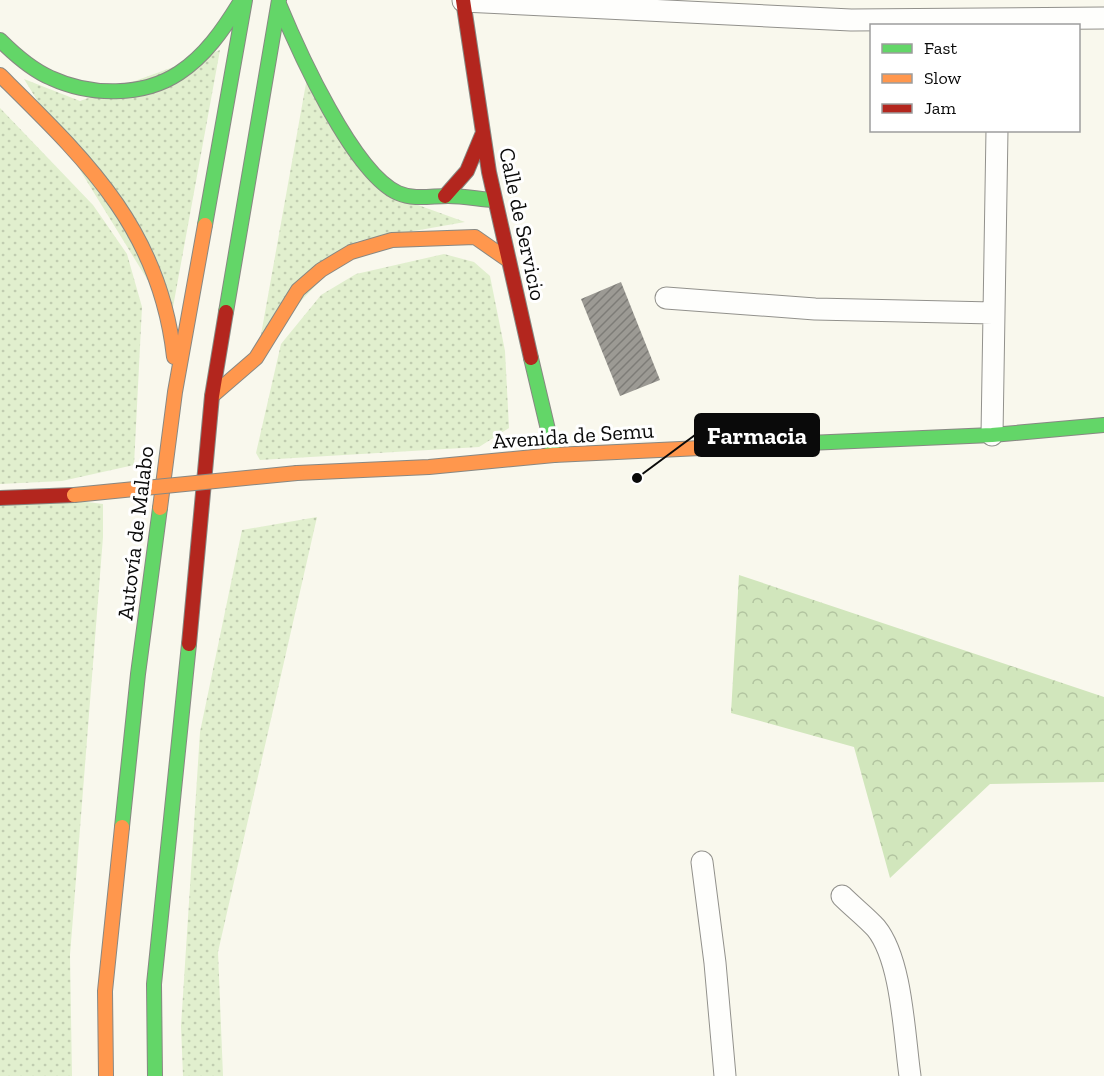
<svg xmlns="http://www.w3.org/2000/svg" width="1104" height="1076" font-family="'Zilla Slab',serif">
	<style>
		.grass { fill: url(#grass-dots) }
		.forest { fill: url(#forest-crowns) }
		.building { fill: url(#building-hatch) }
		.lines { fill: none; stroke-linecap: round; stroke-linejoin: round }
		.street-casing { stroke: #92918c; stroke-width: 23 }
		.fast-casing { stroke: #888883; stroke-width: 16 }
		.slow-casing { stroke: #888883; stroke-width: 16 }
		.jam-casing { stroke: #888883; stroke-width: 16 }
		.street { stroke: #fefefc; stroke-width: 21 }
		.fast { stroke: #63d668; stroke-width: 14 }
		.slow { stroke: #ff974d; stroke-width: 14 }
		.jam { stroke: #b3261e; stroke-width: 14 }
		.slow-bridge-casing { stroke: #888883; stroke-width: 16; stroke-linecap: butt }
		.slow-bridge { stroke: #ff974d; stroke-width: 14 }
		.labels { text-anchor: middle; stroke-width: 6; stroke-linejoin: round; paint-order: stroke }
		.street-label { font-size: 22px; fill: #0a0a0a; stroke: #fff }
		.leader { fill: none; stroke: #0a0a0a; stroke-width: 2 }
		.callout-dot { fill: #0a0a0a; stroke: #fff; stroke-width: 2 }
		.callout { fill: #0a0a0a; stroke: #0a0a0a; stroke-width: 2 }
		.callout-label { font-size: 24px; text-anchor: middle; font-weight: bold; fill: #fff }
	</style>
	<defs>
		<pattern id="grass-dots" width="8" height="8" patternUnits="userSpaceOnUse" patternTransform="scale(1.5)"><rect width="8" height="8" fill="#e1efce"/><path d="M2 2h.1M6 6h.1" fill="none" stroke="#c0ccb0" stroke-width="1.8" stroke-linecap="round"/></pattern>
		<pattern id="forest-crowns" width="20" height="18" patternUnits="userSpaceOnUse" patternTransform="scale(1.5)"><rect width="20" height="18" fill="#d1e6bc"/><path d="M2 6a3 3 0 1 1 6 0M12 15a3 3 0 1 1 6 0" fill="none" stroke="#b2c4a0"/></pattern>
		<pattern id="building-hatch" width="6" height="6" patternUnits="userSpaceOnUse" patternTransform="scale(1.5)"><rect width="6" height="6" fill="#9c9a94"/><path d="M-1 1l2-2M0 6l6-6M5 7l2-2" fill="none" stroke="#7d7c77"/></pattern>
	</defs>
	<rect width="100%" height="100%" fill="#f9f8ed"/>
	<!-- grass -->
	<path class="grass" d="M220,50L171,318L24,79L80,101Z
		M310,61L382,192L465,222L357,241L259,346Z
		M0,108L93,205L127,254L142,307L134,465L62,481L0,484Z
		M444,254L474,262L490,276L505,351L509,428L479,447L260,460L256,453L281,344L321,295L356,274Z
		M0,491L103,504V537L70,955L72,1076H0Z
		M317,517L218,952L223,1076H183L181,1026L200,732L242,530Z"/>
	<!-- forest -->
	<path class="forest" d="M739,575L1104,697V782L990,784L890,878L854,747L731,713Z"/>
	<!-- building -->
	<path class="building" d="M621,282L660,380L620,396L581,299Z"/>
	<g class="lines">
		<!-- street casing -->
		<g class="street-casing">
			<path id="street" d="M463,1L851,20L1104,18
				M666,298L815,309L993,313
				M992,435L997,130
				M702,862L715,963L725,1076
				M842,896C853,907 866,917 876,928C902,960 904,1034 910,1076"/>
		</g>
		<!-- fast casing -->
		<g class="fast-casing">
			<path id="fast" d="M279,4C298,50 353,173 398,193C414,200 431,196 448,196C463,196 479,199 494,200
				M0,40C15,55 32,70 51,78C90,96 143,97 179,73C205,56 223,30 239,4
				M205,225L245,0
				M226,312L279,0
				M531,358L554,455
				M785,444L992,435L1104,425
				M122,827L138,674L160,508
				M155,1076L154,984L189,644"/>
		</g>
		<!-- slow casing -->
		<g class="slow-casing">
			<path id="slow" d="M0,75C86,160 160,229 174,357
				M212,396L256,358L298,290L321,270L351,252L392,240L475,237L508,260
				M297,473L429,467L554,455L785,444
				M160,508L175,392L205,225
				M106,1076L105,991L122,827"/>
		</g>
		<!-- jam casing -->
		<g class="jam-casing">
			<path id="jam" d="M463,0L489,172L531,358
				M445,196L467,171L482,135
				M0,498L74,495
				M189,644L212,396L226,312"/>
		</g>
		<!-- street -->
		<use href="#street" class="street"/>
		<!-- fast -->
		<use href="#fast" class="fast"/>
		<!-- slow -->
		<use href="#slow" class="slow"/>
		<!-- jam -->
		<use href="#jam" class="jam"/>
		<!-- slow-bridge casing -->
		<g class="slow-bridge-casing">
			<path id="slow-bridge" d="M74,495L297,473"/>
		</g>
		<!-- slow-bridge -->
		<use href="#slow-bridge" class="slow-bridge"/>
	</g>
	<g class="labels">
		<!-- street labels -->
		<g class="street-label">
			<text transform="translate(523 224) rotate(78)" y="8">Calle de Servicio</text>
			<text transform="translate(573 435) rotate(-4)" y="8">Avenida de Semu</text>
			<text transform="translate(135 533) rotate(-83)" y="8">Autovía de Malabo</text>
		</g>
	</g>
	<!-- callouts -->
	<path class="leader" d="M637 478L695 435"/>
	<circle class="callout-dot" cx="637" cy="478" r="6"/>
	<rect class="callout" x="695" y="414" width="124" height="42" rx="6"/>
	<g class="callout-label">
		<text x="757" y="444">Farmacia</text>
	</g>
	<!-- legend -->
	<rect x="870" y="24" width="210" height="108" fill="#ffffff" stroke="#9d9d9d" stroke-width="1.5"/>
	<rect x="882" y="44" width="30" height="9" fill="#63d668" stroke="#9d9d9d" stroke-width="1.5"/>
	<text x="924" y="54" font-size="18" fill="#0a0a0a">Fast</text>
	<rect x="882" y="74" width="30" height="9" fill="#ff974d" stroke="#9d9d9d" stroke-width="1.5"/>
	<text x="924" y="84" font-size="18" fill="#0a0a0a">Slow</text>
	<rect x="882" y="104" width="30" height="9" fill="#b3261e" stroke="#9d9d9d" stroke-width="1.5"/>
	<text x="924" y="114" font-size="18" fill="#0a0a0a">Jam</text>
</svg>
